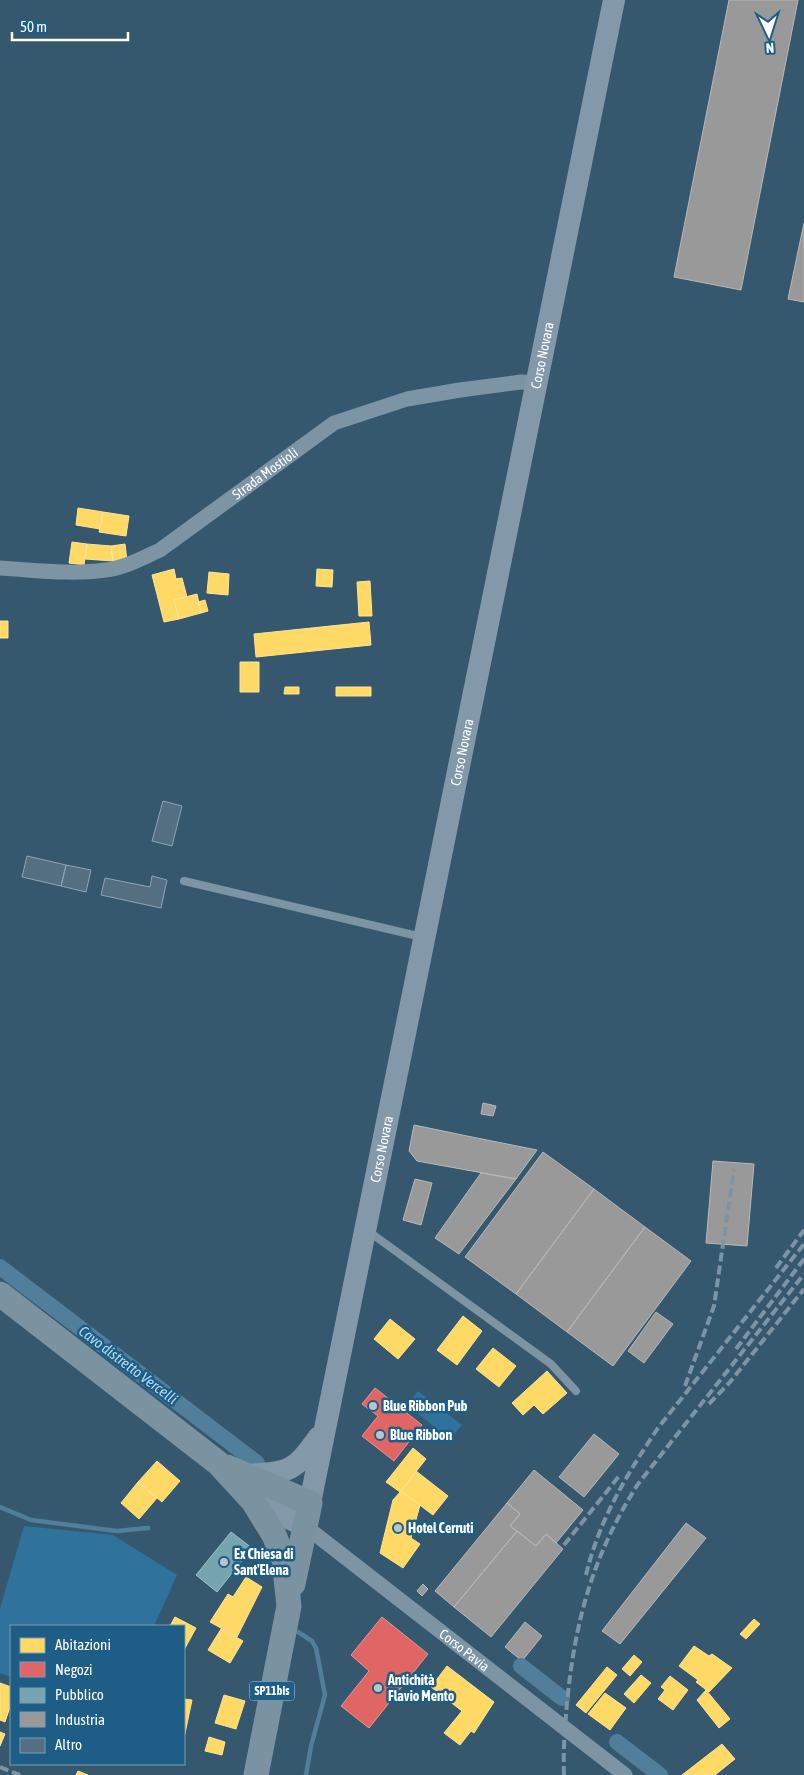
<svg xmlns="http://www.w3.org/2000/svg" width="804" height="1775" font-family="'Asap Condensed',sans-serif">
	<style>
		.green { fill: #2f739c }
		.homes { fill: #ffd966; stroke: #ffe494 }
		.shops { fill: #e06666; stroke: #e99494 }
		.public { fill: #76a5af; stroke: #9fc0c7 }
		.industry { fill: #999; stroke: #b8b8b8 }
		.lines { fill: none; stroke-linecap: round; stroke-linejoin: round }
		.stream { stroke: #517e9a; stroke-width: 4.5 }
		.canal { stroke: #517e9a; stroke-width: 16 }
		.building { fill: #536f81; stroke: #90a4b2 }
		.lane { stroke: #7c94a4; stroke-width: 8 }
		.street { stroke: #7c94a4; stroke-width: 15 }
		.secondary { stroke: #8399a9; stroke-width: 22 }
		.primary { stroke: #7b93a1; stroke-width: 25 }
		.rail { stroke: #7d94a4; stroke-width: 4; stroke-dasharray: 9 4; stroke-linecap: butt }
		.poi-dot { fill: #b9c5cc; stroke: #1e5e86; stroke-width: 2 }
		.labels { text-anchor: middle; stroke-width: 5; stroke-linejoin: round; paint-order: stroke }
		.shield { fill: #1e5e86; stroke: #bccfdb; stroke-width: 1 }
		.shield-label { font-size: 12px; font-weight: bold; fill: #fff }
		.street-label { font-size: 14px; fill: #fff; stroke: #1e5e86 }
		.poi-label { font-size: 14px; font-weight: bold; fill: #fff; stroke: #1e5e86; text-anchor: start }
		.water-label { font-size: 15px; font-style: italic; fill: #b2daf2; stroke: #1e5e86 }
	</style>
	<rect width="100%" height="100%" fill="#36586e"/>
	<!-- green -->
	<path class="green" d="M418,1391L462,1425L450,1439L407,1405Z
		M24,1526L113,1535L177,1575L154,1626H11V1677L0,1673V1609Z"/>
	<!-- homes -->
	<path class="homes" d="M78,508L103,512L100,529L76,525Z
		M103,512L129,516L126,536L99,532Z
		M72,542L87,544L84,565L69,563Z
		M87,544L111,546L113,561L85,559Z
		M125,544L127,561L113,563L111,546Z
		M174,569L176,579L182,578L187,597L174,600L179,619L164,622L152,575Z
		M317,569L333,570L332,587L316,586Z
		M209,572L229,574L228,595L207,593Z
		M370,581L372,616H359L357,582Z
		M197,594L201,613L179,619L174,600Z
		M205,600L208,611L201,613L198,602Z
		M0,621H8V638H0Z
		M369,622L371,645L256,657L254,634Z
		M240,662H259V692H240Z
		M285,687H299V694H284Z
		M336,687H371V696H336Z
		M463,1316L482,1331L457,1365L437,1350Z
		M390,1319L415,1339L398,1359L374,1339Z
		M493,1348L516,1366L499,1387L476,1369Z
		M547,1371L567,1393L543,1414L534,1405L523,1415L512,1403Z
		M413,1448L426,1459L400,1492L386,1482Z
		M157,1461L180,1481L162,1502L138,1482Z
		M416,1471L448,1496L433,1515L401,1491Z
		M138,1482L157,1498L139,1519L121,1503Z
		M401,1491L420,1505L411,1538L420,1544L403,1568L380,1553L393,1500Z
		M246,1577L262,1587L237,1637L210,1622L228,1594L233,1597Z
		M175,1617L196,1628L184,1650V1626H170Z
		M754,1619L760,1624L746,1639L740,1634Z
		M221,1629L243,1641L230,1663L208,1650Z
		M694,1646L709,1656L712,1654L732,1668L709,1692L696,1682L698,1680L679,1666Z
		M634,1655L642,1662L630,1676L622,1669Z
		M447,1666L494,1702L474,1733L471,1731L460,1745L444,1733L462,1711L431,1687Z
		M607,1667L617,1675L586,1713L576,1705Z
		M641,1675L651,1683L634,1703L624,1694Z
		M670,1676L688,1690L673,1710L658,1699L665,1690L661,1687Z
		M0,1683L11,1687V1704L5,1722L0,1720Z
		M706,1690L730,1719L719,1728L697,1700Z
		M605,1693L626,1708L610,1730L588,1714Z
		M224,1695L245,1701L236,1729L215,1723Z
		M184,1699L192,1700L184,1738Z
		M0,1732L5,1734L0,1746Z
		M209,1737L225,1742L222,1755L205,1751Z
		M722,1744L735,1759L715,1775H682Z
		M78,1771L88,1775H76Z"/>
	<!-- shops -->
	<path class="shops" d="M375,1388L422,1425L394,1461L362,1436L378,1416L362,1404Z
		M382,1617L428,1654L369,1728L341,1706L369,1671L351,1655Z"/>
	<!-- public -->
	<path class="public" d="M231,1532L252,1548L217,1592L196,1575Z"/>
	<!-- industry -->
	<path class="industry" d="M729,0H798L741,290L674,277Z
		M804,223V302L788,299Z
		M483,1103L496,1106L493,1116L481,1114Z
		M414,1125L477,1138L537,1150L516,1179L417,1161L409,1151Z
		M543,1152L594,1189L516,1294L465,1257Z
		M713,1161L754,1164L747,1246L706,1243Z
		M481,1173L516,1179L459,1254L435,1238Z
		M415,1179L432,1183L421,1225L403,1220Z
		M594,1189L645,1227L567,1332L516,1294Z
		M645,1227L691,1261L613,1366L567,1332Z
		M656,1312L673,1324L644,1363L628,1351Z
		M594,1434L619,1454L584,1497L559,1477Z
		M534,1470L583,1510L556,1543L546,1534L536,1546L510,1526L520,1514L507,1503Z
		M507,1503L520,1514L510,1526L517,1531L454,1607L435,1591Z
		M686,1523L706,1538L620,1644L602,1631Z
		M517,1531L536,1546L546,1534L563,1549L491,1637L454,1607Z
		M423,1584L428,1589L422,1596L417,1591Z
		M525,1622L542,1636L522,1661L505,1647Z"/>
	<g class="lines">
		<!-- stream -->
		<path class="stream" d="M0,1507L31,1520L117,1531L148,1528
			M298,1632L312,1641L316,1648L325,1695L311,1746L306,1775"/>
		<!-- canal -->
		<path class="canal" d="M0,1267L257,1463
			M521,1666L562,1698
			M617,1742L660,1775"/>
	</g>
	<!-- building -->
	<path class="building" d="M163,801L182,806L172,846L152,841Z
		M27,856L66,865L61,886L22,877Z
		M66,865L91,870L86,892L61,886Z
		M152,876L167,880L161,908L101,895L105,878L150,887Z"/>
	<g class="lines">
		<!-- lane -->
		<path class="lane" d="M184,881L422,937
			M368,1231L551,1364L576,1391"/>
		<!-- street -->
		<g class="street">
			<path id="s1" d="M0,568C35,570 71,575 105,570C125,568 142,558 160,550L334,423L407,399L460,390L521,382L536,383"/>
			<path id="s2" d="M305,1526L625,1775"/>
		</g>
		<!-- secondary -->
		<g class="secondary">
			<path d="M248,1475C290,1472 294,1472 319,1437"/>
			<path d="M253,1501L305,1526"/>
			<path id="s3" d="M310,1503L614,0"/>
		</g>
		<!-- primary -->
		<path class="primary" d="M0,1294L218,1463L253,1501L274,1535L284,1560L289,1606L256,1775
			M227,1467L310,1503L293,1584"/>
		<!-- rail -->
		<path class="rail" d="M776,1268L804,1230
			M736,1349L804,1259
			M685,1386L714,1306L734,1169
			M709,1404L730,1382L804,1289
			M564,1545L620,1475
			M586,1575C599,1520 627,1474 658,1428L804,1244
			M0,1767L20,1775
			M564,1775C563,1751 565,1726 567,1703C575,1620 593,1555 638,1484L804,1274"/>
	</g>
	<!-- markers -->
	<g class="poi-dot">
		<circle cx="373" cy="1406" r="5"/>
		<circle cx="380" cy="1435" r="5"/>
		<circle cx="398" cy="1528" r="5"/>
		<circle cx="224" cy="1562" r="5"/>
		<circle cx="378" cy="1688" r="5"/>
	</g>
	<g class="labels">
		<!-- shield labels -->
		<rect class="shield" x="249.5" y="1681.5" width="45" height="19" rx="4"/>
		<g class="shield-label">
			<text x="272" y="1695">SP11bis</text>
		</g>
		<!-- street labels -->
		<g class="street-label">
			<text dy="5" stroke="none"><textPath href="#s3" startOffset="1171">Corso Novara</textPath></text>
			<text dy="5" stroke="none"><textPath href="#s1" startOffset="294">Strada Mostioli</textPath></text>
			<text dy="5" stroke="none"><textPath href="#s3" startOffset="766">Corso Novara</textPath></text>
			<text dy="5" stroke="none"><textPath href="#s3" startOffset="361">Corso Novara</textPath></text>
			<text dy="5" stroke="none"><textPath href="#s2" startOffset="202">Corso Pavia</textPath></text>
		</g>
		<!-- poi labels -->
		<g class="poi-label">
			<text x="383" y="1411">Blue Ribbon Pub</text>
			<text x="390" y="1440">Blue Ribbon</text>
			<text x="408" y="1533">Hotel Cerruti</text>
			<text x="234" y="1559">Ex Chiesa di<tspan x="234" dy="16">Sant'Elena</tspan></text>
			<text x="388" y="1685">Antichità<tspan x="388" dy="16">Flavio Mento</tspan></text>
		</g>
		<!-- water labels -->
		<g class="water-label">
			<text transform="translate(128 1365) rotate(37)" y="5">Cavo distretto Vercelli</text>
		</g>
	</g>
	<!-- legend -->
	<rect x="10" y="1625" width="175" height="140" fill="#1e5e86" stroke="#789eb6"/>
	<rect x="20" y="1638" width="25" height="15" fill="#ffd966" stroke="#789eb6"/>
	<text x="55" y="1650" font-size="15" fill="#ffffff">Abitazioni</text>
	<rect x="20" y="1662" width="25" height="15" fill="#e06666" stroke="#789eb6"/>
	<text x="55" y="1675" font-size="15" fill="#ffffff">Negozi</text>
	<rect x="20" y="1688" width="25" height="15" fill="#76a5af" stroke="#789eb6"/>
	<text x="55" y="1700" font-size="15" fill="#ffffff">Pubblico</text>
	<rect x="20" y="1712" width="25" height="15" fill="#999999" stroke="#789eb6"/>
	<text x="55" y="1725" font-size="15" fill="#ffffff">Industria</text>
	<rect x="20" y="1738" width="25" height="15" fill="#536f81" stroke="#789eb6"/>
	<text x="55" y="1750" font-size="15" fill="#ffffff">Altro</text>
	<!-- north arrow -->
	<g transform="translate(769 35) rotate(176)" stroke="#1e5e86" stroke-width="4" paint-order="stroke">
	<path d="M0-4L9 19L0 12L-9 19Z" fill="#ffffff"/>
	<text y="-8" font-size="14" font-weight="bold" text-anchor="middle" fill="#ffffff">N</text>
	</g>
	<!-- scale -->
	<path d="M12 32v8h116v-8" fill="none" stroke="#ffffff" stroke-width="2.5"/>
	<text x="20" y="32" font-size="15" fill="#ffffff" stroke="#1e5e86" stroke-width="4" paint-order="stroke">50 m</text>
</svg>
